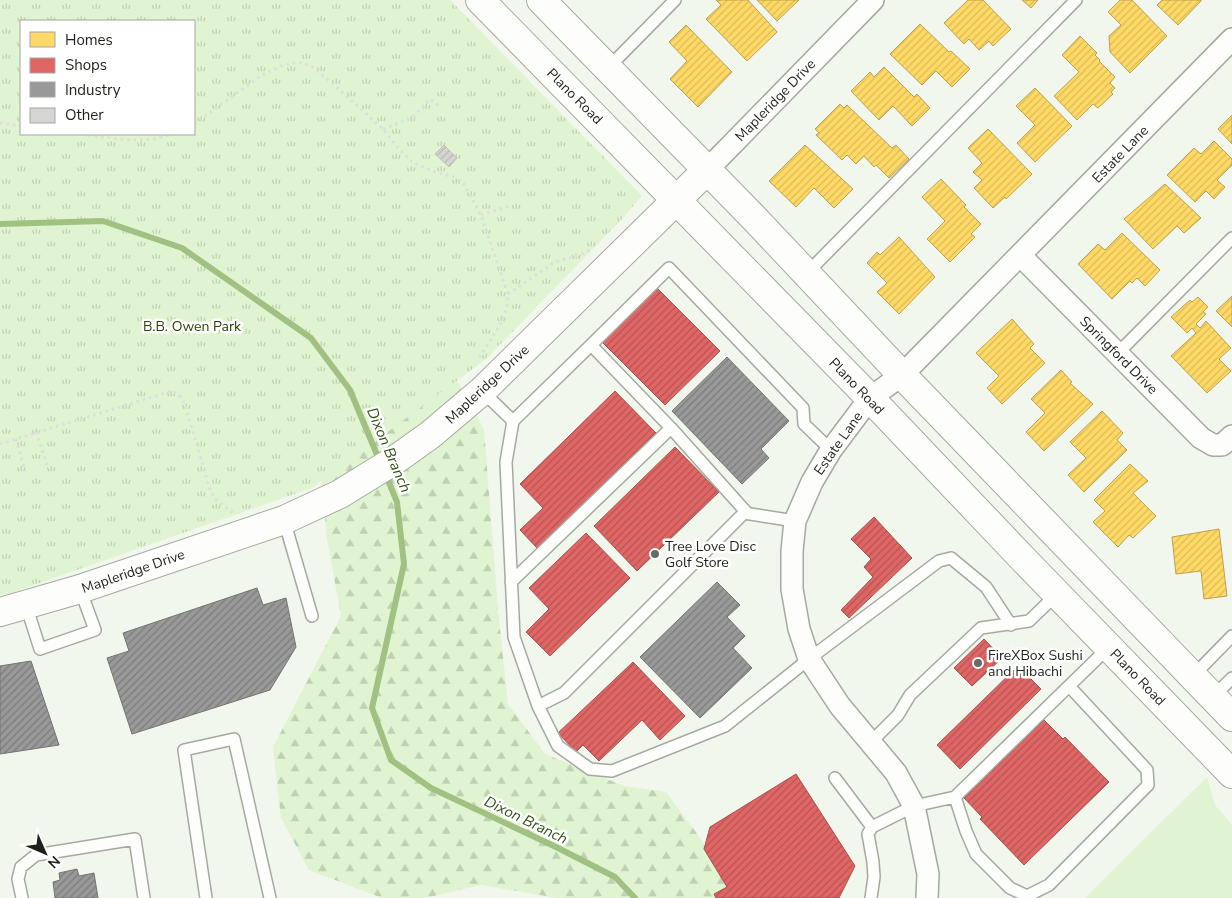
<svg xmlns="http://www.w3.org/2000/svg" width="1232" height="898" font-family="'Nunito Sans',sans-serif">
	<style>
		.grass { fill: #e0f4d1 }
		.forest { fill: url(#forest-firs) }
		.park { fill: url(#park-tufts); fill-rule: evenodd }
		.homes { fill: url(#homes-hatch); stroke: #bba24f }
		.shops { fill: url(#shops-hatch); stroke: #a6514f }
		.industry { fill: url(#industry-hatch); stroke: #747573 }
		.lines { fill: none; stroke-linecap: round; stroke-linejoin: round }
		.stream { stroke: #a0c182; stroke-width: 6 }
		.building { fill: url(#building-hatch); stroke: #c0c1be }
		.lane-casing { stroke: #a5a9a1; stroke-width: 14 }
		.street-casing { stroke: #a5a9a1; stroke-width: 24 }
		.secondary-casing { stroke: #a5a9a1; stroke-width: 30 }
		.path { stroke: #dddfdc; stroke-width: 3; stroke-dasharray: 2.5 4; stroke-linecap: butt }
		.lane { stroke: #fdfefc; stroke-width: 11 }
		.street { stroke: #fdfefc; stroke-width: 21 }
		.secondary { stroke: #fdfefc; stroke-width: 28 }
		.poi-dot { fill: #676c64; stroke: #fff; stroke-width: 2 }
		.labels { text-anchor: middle; stroke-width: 5; stroke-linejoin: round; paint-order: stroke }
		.street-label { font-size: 14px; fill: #1d211a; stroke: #fff }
		.park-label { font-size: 14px; fill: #274303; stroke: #fff }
		.poi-label { font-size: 14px; fill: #1d211a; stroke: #fff; text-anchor: start }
		.water-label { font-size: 15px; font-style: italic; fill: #355216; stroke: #fff }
	</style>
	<defs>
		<pattern id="forest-firs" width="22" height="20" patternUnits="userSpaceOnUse" patternTransform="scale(1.25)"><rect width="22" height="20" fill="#e0f4d1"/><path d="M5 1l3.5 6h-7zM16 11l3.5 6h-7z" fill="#c0d1b3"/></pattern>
		<pattern id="park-tufts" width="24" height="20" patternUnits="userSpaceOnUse" patternTransform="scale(1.25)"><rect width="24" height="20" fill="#e0f4d1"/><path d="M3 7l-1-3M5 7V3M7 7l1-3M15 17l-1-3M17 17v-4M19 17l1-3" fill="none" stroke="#c0d1b3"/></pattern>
		<pattern id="homes-hatch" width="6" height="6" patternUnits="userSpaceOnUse" patternTransform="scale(1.25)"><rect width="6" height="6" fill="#ffd966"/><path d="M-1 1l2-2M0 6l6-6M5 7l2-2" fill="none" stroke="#daba58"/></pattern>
		<pattern id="shops-hatch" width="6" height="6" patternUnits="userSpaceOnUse" patternTransform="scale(1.25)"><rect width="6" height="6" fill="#e06666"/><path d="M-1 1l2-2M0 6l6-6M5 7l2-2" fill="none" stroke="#b55453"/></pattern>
		<pattern id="industry-hatch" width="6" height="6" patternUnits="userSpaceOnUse" patternTransform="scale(1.25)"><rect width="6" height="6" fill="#999"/><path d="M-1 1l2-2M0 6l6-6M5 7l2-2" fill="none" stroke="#7c7c7c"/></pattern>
		<pattern id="building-hatch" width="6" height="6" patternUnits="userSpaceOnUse" patternTransform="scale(1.25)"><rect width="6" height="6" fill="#d5d5d3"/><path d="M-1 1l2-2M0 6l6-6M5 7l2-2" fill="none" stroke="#b6b7b5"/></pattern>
	</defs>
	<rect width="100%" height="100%" fill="#f1f7ec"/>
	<!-- grass -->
	<path class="grass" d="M1207,777L1215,805L1232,825V898H1085Z"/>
	<!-- forest -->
	<path class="forest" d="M445,359L484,429L498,609L508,704L545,754L624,786L666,792L701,839L732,898H557L481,885L425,898H382L309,870L281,818L273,747L341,616L327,539L318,451Z"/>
	<!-- park -->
	<path class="park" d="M0,0H450L642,196L620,221L486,359L312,488L11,593L0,595ZM21,21H194V134H21Z"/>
	<!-- homes -->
	<path class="homes" d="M716,0H748L777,32L747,61L706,19L721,5Z
		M757,0H799L777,21Z
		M968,0H983L1011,29L993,46L989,41L979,50L969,39L964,44L944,23Z
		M1022,0H1038L1031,8Z
		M1120,0H1132L1167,36L1130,73L1110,52L1109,36L1121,25L1108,12Z
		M1162,0H1201V1L1178,25L1157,5Z
		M920,24L949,52L951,51L970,69L952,87L936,71L922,85L890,54Z
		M686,25L732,72L698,107L670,79L687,61L669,42Z
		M1080,36L1097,53L1095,55L1100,60L1099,61L1115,77L1110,83L1115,88L1111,92L1113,94L1098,108L1093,104L1077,120L1054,96L1079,72L1062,55Z
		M884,67L914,97L917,94L930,108L912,126L893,106L879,120L851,91L870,72L874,77Z
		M1035,88L1072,126L1035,162L1017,143L1035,125L1016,106Z
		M840,104L844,108L847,105L892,148L896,145L909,159L889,178L876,165L874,167L864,156L856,164L847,155L842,160L816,135L819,133L815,129Z
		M1232,115V144L1218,129Z
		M988,129L1032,174L1006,199L1005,197L993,208L974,188L982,180L973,172L982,163L968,148Z
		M1214,141L1232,159V165L1217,180L1225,187L1214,199L1206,191L1195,202L1167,175L1194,148L1201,154Z
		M805,145L853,189L834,208L814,188L796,207L769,181Z
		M941,179L966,205L964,207L981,224L971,234L975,237L950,262L927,239L945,221L922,197Z
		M1165,184L1201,218L1184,233L1177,226L1153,249L1124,219Z
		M1122,233L1160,270L1145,286L1137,278L1132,283L1130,281L1112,299L1078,264L1098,244L1105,250Z
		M899,237L935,277L899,314L877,292L887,283L867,263L877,252L880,255Z
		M1232,296V327L1216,311Z
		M1198,297L1208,307L1203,312L1206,314L1196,324L1200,328L1206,321L1231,348L1219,359L1231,371L1207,393L1171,356L1196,333L1192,328L1187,333L1171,317L1190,300L1192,302Z
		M1012,319L1034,344L1030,348L1045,363L1002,404L987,388L999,376L976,353Z
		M1061,370L1072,382L1070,383L1093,404L1044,451L1026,432L1045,413L1031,399Z
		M1102,411L1123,433L1117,440L1127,450L1084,492L1068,475L1086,458L1070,442Z
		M1130,464L1148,481L1133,493L1156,516L1133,538L1129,535L1118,547L1093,522L1105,511L1094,500Z
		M1219,529L1227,596L1204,599L1201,571L1176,574L1172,537Z"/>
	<!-- shops -->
	<path class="shops" d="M657,288L720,351L665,405L602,342Z
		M615,391L656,433L537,548L520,530L543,508L520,484Z
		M675,447L719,492L637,571L594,526Z
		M874,517L912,558L849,618L841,610L873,577L864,567L871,559L851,539Z
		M586,533L630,578L550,656L526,632L549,609L529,588Z
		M984,639L1002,658L972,686L954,668Z
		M633,662L685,716L660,740L642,720L599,761L583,745L576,752L558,733Z
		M1018,666L1041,689L960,769L937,745Z
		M1044,720L1063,739L1065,737L1109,782L1024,865L980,819L982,817L964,798Z
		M796,774L855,866L839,898H716L714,894L727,887L704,849L710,827Z"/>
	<!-- industry -->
	<path class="industry" d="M727,357L789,421L761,449L769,458L742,484L672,411Z
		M717,582L740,605L727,617L745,636L733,648L752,668L700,718L640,657Z
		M257,588L263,605L286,598L296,647L270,690L132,734L107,658L129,651L123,633Z
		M31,661L59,745L0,754V666Z
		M77,869L79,876L94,873L98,898H55L53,882L60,880L59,873Z"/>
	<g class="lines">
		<!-- stream -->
		<path class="stream" d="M0,224L103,221L182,248L311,338L350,390L380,462
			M385,473L397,502L404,564L372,708L391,760L431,788L556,847L615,877L635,898"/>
	</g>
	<!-- building -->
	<path class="building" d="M444,145L457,158L449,167L435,154Z"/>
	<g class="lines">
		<!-- lane casing -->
		<g class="lane-casing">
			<path id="lane" d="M609,67L675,0
				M807,273L1076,0
				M591,345L669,268L803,408L804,424L831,450
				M1118,353L1232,238
				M482,391L513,421L506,462L514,637L538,706
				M671,428L747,513
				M284,520L312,616
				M795,521L744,513L564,693L538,706L558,746L590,769L612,771L725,726L809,659L939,561L951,558L986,587L1011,625
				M511,582L671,428L591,345L513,421
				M26,605L40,649L95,630L80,589
				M1193,676L1232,636
				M1213,697L1232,678
				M871,742L898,715L910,695L981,628L1029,621L1057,594
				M835,778L872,827
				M955,797L966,831L976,854L1010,888L1027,896L1049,885L1148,785L1147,770L1069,686
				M22,898L18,879L21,867L36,855L135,839L144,898
				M206,898L184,750L234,739L270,898
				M871,898L874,877L873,862L868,834L872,827L914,806L955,797L1109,647"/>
		</g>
		<!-- street casing -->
		<g class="street-casing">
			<path id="street" d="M707,170L873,0
				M1020,255L1201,438L1213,445H1222L1232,436
				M927,898L928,874L914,806L896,773L840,706L809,659L799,629L792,589V551L795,521L812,482L831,450L870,398L902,375L1232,39"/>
		</g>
		<!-- secondary casing -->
		<g class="secondary-casing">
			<path id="secondary" d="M480,0L870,398L1026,562L1232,774
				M541,0L754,218L902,375L1232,717
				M0,612L80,589L284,520L340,494L395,460L430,435L482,391L707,170"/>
		</g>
		<!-- path -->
		<path class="path" d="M0,123L21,126
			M194,124L262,75L281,66L298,62L311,66L332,83L383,129L400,150L413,163L432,171L454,177L464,184L481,215L508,294L507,308L499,327L477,361
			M383,129L412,118L430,99L439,106
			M82,134C111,138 144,145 172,134
			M481,215L512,205
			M508,294L555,262L580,255L590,250
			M36,432L47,465
			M16,439L25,471
			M0,444L162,394L173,391L181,397L185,405L210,489L215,499L233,513"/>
		<!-- lane -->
		<use href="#lane" class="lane"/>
		<!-- street -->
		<use href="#street" class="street"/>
		<!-- secondary -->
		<use href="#secondary" class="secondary"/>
	</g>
	<!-- markers -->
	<g class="poi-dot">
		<circle cx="655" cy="554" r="5"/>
		<circle cx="978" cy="663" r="5"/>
	</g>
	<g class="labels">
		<!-- street labels -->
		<g class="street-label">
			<text transform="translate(575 96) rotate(45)" y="5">Plano Road</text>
			<text transform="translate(775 100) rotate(-46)" y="5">Mapleridge Drive</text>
			<text transform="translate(1120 154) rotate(-46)" y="5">Estate Lane</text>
			<text transform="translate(1119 355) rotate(45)" y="5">Springford Drive</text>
			<text transform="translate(487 384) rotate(-43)" y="5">Mapleridge Drive</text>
			<text transform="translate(857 386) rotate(46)" y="5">Plano Road</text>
			<text transform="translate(838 443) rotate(-55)" y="5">Estate Lane</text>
			<text transform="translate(133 571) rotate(-19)" y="5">Mapleridge Drive</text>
			<text transform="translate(1138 677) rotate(46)" y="5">Plano Road</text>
		</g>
		<!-- park labels -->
		<g class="park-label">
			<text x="192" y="331">B.B. Owen Park</text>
		</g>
		<!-- poi labels -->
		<g class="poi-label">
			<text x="665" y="551">Tree Love Disc<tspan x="665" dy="16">Golf Store</tspan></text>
			<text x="988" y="660">FireXBox Sushi<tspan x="988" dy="16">and Hibachi</tspan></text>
		</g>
		<!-- water labels -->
		<g class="water-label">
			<text transform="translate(389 450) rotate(67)" y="5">Dixon Branch</text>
			<text transform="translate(526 820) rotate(26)" y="5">Dixon Branch</text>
		</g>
	</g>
	<!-- legend -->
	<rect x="20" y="20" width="175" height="115" fill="#ffffff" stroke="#a5a6a3"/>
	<rect x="30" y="32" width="25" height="15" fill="#ffd966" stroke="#a5a6a3"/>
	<text x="65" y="45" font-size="15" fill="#1d211a">Homes</text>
	<rect x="30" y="58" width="25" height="15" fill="#e06666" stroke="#a5a6a3"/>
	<text x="65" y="70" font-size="15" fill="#1d211a">Shops</text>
	<rect x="30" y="82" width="25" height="15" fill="#999999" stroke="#a5a6a3"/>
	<text x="65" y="95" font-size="15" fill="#1d211a">Industry</text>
	<rect x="30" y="108" width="25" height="15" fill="#d5d5d3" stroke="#a5a6a3"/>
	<text x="65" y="120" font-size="15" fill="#1d211a">Other</text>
	<!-- north arrow -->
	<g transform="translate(45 853) rotate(135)" stroke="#ffffff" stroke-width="4" paint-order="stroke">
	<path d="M0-4L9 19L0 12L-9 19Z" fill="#1d211a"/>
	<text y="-8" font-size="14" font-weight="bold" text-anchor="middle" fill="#1d211a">N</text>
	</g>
</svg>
